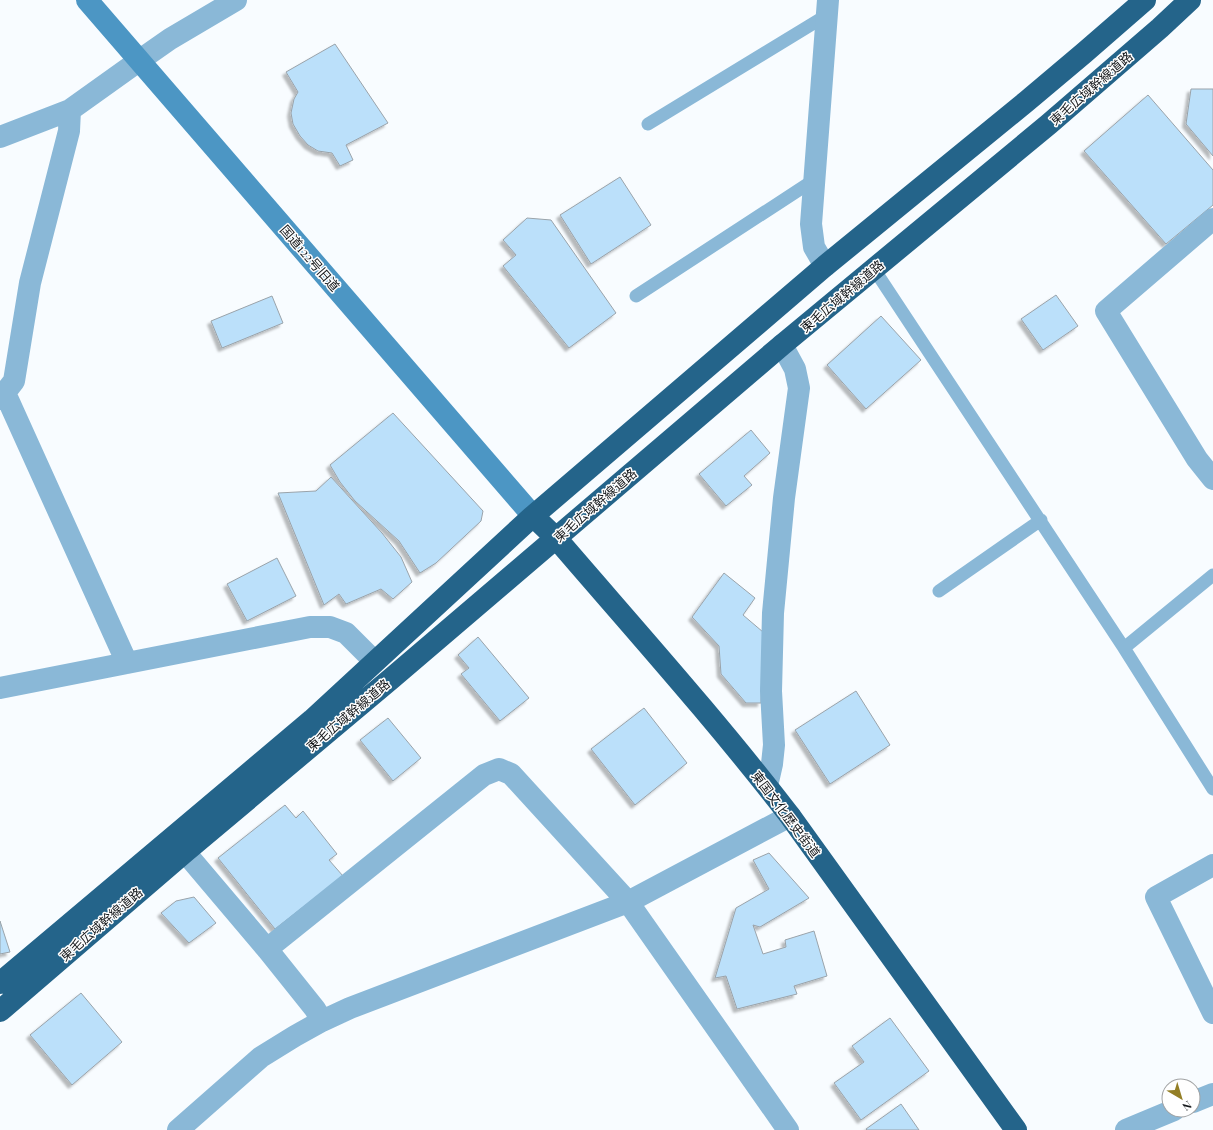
<svg xmlns="http://www.w3.org/2000/svg" width="1213" height="1130" font-family="'Playfair Display','Noto Sans JP',serif">
	<style>
		.building { fill: #bbe0fa; stroke: #9aa3aa; filter: url(#shadow) }
		.lines { fill: none; stroke-linecap: round; stroke-linejoin: round }
		.lane { stroke: #8ab8d7; stroke-width: 13 }
		.street { stroke: #8ab8d7; stroke-width: 22 }
		.secondary { stroke: #4c96c4; stroke-width: 22 }
		.highway { stroke: #24648a; stroke-width: 22 }
		.labels { text-anchor: middle; stroke-width: 3; stroke-linejoin: round; paint-order: stroke }
		.street-label { font-size: 13px; fill: #15181b; stroke: #fff }
	</style>
	<defs>
		<filter id="shadow"><feDropShadow dx="-3.5" dy="3.5" stdDeviation="1" flood-color="#0004"/></filter>
	</defs>
	<rect width="100%" height="100%" fill="#f8fcff"/>
	<!-- building -->
	<path class="building" d="M335,44L388,123L346,145L353,160L340,166L332,153L318,151L308,145L300,136L293,124L291,113L294,99L298,92L286,72Z
		M1191,89H1213V156L1186,124Z
		M1148,95L1213,170V205L1166,244L1084,151Z
		M620,177L651,225L591,264L560,215Z
		M527,218L551,220L616,313L569,348L503,266L516,255L503,240Z
		M1056,295L1078,326L1043,350L1021,319Z
		M272,296L283,323L222,348L211,321Z
		M881,316L921,360L866,409L827,365Z
		M393,413L483,511L481,521L436,563L420,573L399,541L355,501L340,482L330,465Z
		M751,430L770,453L744,476L752,485L726,506L699,474Z
		M331,477L382,533L401,557L412,582L393,599L381,589L346,604L339,594L324,605L278,493L316,491Z
		M277,558L296,596L247,621L227,584Z
		M724,573L755,598L743,615L763,632L761,703H746L721,674L719,646L692,617Z
		M478,637L529,698L500,721L461,674L469,668L458,655Z
		M856,691L890,745L830,784L795,730Z
		M644,708L687,763L635,805L591,749Z
		M388,718L421,758L393,781L360,740Z
		M285,805L296,818L303,811L337,854L329,860L343,876L275,929L218,858Z
		M769,853L809,898L760,927L753,925L763,954L786,947L785,940L814,931L827,976L794,986L797,994L737,1009L726,976L715,978L736,908L769,889L753,860Z
		M194,897L216,923L189,943L161,913L176,901Z
		M0,921L10,952L0,954Z
		M81,993L122,1042L72,1085L30,1035Z
		M890,1018L929,1071L861,1120L834,1083L864,1062L852,1046Z
		M901,1104L919,1130H867L866,1129Z"/>
	<g class="lines">
		<!-- lane -->
		<path class="lane" d="M648,124L827,15
			M874,269L1124,648L1213,575
			M636,296L814,180
			M939,591L1041,520
			M1124,648L1213,789"/>
		<!-- street -->
		<path class="street" d="M0,137L70,110L140,60L170,39L236,0
			M1213,219L1106,311L1197,459L1213,479
			M825,266L814,247L811,224L828,0
			M5,393L127,663
			M0,399L14,381L30,283L69,131L70,110
			M0,688L310,627H330L346,633L374,661
			M767,786L772,764L774,745L771,691L773,613L784,498L799,388L795,369L782,345
			M173,838L267,949L315,1009L322,1021
			M1213,865L1156,897L1213,1013
			M267,949L484,775L499,769L511,774L628,902L788,1130
			M1193,1102L1213,1094
			M178,1130L261,1057L295,1036L322,1021L350,1008L628,902L790,816
			M1126,1130L1174,1110"/>
		<!-- secondary -->
		<path class="secondary" d="M87,0L533,516"/>
		<!-- highway -->
		<path class="highway" d="M533,516L556,538C635,630 716,720 790,816L1016,1130
			M0,983L312,720L533,516L825,266L1027,101L1084,53L1145,0
			M0,1011L185,852L392,678L782,345L1049,124L1160,28L1190,0"/>
	</g>
	<g class="labels">
		<!-- street labels -->
		<g class="street-label">
			<text transform="translate(1091 88) rotate(-41)" y="5">東毛広域幹線道路</text>
			<text transform="translate(310 258) rotate(49)" y="5">国道122号旧道</text>
			<text transform="translate(842 296) rotate(-40)" y="5">東毛広域幹線道路</text>
			<text transform="translate(595 505) rotate(-41)" y="5">東毛広域幹線道路</text>
			<text transform="translate(348 715) rotate(-40)" y="5">東毛広域幹線道路</text>
			<text transform="translate(786 814) rotate(53)" y="5">東国文化歴史街道</text>
			<text transform="translate(101 924) rotate(-41)" y="5">東毛広域幹線道路</text>
		</g>
	</g>
	<!-- north arrow -->
	<g transform="translate(1181 1098) rotate(142)"><circle r="19" fill="#ffffff" stroke="#a1a3a4"/>
	<path d="M0-3L7 15L0 10L-7 15Z" fill="#947f26"/>
	<text y="-6" font-size="11" font-weight="bold" text-anchor="middle" fill="#15181b">N</text>
	</g>
</svg>
